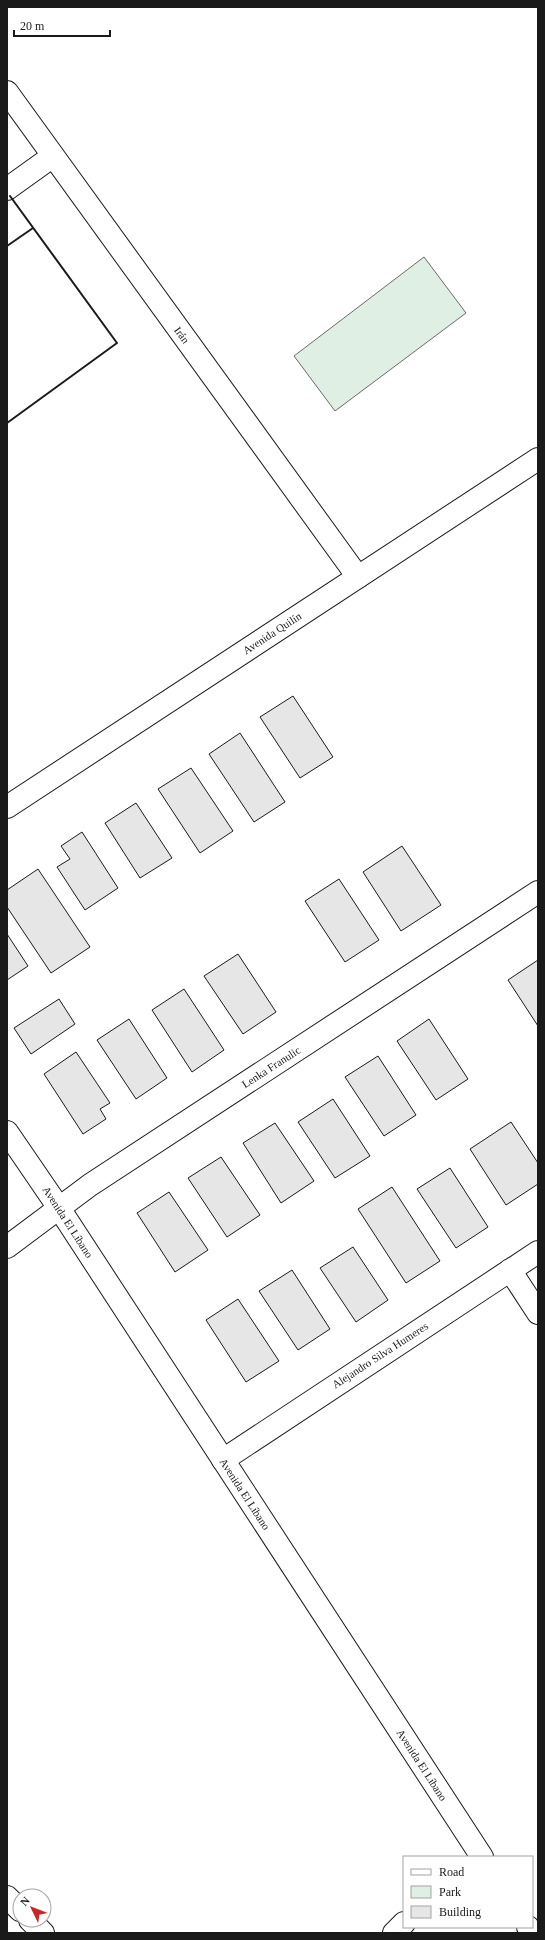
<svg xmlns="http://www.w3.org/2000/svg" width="545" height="1940" font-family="Georgia,serif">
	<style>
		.green { fill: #e0efe3; stroke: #6a6a6a }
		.building { fill: #e6e6e6; stroke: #1a1a1a }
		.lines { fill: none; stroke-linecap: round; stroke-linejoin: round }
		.street-casing { stroke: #1a1a1a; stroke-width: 24 }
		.secondary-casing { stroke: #1a1a1a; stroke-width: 24 }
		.primary-casing { stroke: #1a1a1a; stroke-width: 24 }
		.street { stroke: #fff; stroke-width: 22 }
		.secondary { stroke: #fff; stroke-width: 22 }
		.primary { stroke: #fff; stroke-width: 22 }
		.wall { stroke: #1a1a1a; stroke-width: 2 }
		.labels { text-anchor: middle; stroke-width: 3; stroke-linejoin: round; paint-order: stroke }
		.street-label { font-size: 11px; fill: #1a1a1a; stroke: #fff }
	</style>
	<rect width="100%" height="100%" fill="#fff"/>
	<!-- green -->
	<path class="green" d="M424,257L466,313L335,411L294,356Z"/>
	<!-- building -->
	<path class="building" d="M293,696L333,757L300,778L260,717Z
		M240,733L285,802L254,822L209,754Z
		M191,768L233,831L200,853L158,789Z
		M136,803L172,858L140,878L105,823Z
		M82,832L118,888L85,910L57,867L70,859L61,846Z
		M402,846L441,905L401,931L363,872Z
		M38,869L90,947L51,973L7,907V890Z
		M339,879L379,940L345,962L305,901Z
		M7,934L28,966L7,980Z
		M238,954L276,1012L243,1034L204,976Z
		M538,960V1026L508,980Z
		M184,989L224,1050L192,1072L152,1010Z
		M59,999L75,1024L31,1054L14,1028Z
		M129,1019L167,1078L136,1099L97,1040Z
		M429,1019L468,1079L436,1100L397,1041Z
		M76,1052L110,1103L100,1109L106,1119L83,1134L44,1074Z
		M378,1056L416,1115L384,1136L345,1077Z
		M333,1099L370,1156L335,1178L298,1122Z
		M511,1122L538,1163V1184L506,1205L470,1149Z
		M275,1123L314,1181L281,1203L243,1143Z
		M221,1157L260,1215L227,1237L188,1178Z
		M450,1168L488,1227L456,1248L417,1189Z
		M392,1187L440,1261L406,1283L358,1209Z
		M169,1192L208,1250L175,1272L137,1213Z
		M353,1247L388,1300L356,1322L320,1268Z
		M292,1270L330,1329L298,1350L259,1291Z
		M238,1299L279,1361L246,1382L206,1320Z"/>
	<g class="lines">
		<!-- street casing -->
		<g class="street-casing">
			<path id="street" d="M7,92L358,577
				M7,189L53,156
				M7,1247L90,1185L538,892
				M510,1270L538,1313
				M223,1460L538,1252
				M7,1897L20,1910
				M30,1920L43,1933
				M394,1933L404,1923"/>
		</g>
		<!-- secondary casing -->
		<g class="secondary-casing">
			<path id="secondary" d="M7,1132L59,1208L482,1857
				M528,1927L532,1933"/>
		</g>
		<!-- primary casing -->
		<g class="primary-casing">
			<path id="primary" d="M7,807L538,459"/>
		</g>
		<!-- street -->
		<use href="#street" class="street"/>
		<!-- secondary -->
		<use href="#secondary" class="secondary"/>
		<!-- primary -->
		<use href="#primary" class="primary"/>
		<!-- wall -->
		<path class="wall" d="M7,246L33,228
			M7,423L117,343L10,196"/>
	</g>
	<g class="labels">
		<!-- street labels -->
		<g class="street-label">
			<text transform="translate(182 335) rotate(54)" y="4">Irán</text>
			<text transform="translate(272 633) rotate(-33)" y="4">Avenida Quilín</text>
			<text transform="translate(271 1067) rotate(-33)" y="4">Lenka Franulic</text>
			<text transform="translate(68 1222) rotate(57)" y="4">Avenida El Líbano</text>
			<text transform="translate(380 1355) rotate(-33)" y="4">Alejandro Silva Humeres</text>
			<text transform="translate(245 1494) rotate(57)" y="4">Avenida El Líbano</text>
			<text transform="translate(422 1765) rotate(57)" y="4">Avenida El Líbano</text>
		</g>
	</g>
	<!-- border -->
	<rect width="545" height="1940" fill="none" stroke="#1a1a1a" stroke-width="16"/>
	<!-- legend -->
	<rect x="403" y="1856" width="130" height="72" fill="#ffffff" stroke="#a3a3a3"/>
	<rect x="411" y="1869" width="20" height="6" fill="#ffffff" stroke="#a3a3a3"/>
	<text x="439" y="1876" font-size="12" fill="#1a1a1a">Road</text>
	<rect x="411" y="1886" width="20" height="12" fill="#e0efe3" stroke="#a3a3a3"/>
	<text x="439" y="1896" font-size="12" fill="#1a1a1a">Park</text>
	<rect x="411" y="1906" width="20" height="12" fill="#e6e6e6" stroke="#a3a3a3"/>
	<text x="439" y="1916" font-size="12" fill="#1a1a1a">Building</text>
	<!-- north arrow -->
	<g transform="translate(32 1908) rotate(313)"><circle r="19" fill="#ffffff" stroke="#a3a3a3"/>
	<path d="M0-3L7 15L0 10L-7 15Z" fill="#c62828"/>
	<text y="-6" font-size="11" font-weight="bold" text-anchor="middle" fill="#1a1a1a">N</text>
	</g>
	<!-- scale -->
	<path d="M14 30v6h96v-6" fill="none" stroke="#1a1a1a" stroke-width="2"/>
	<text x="20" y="30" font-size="12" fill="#1a1a1a" stroke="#ffffff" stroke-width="3" paint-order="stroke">20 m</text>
</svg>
